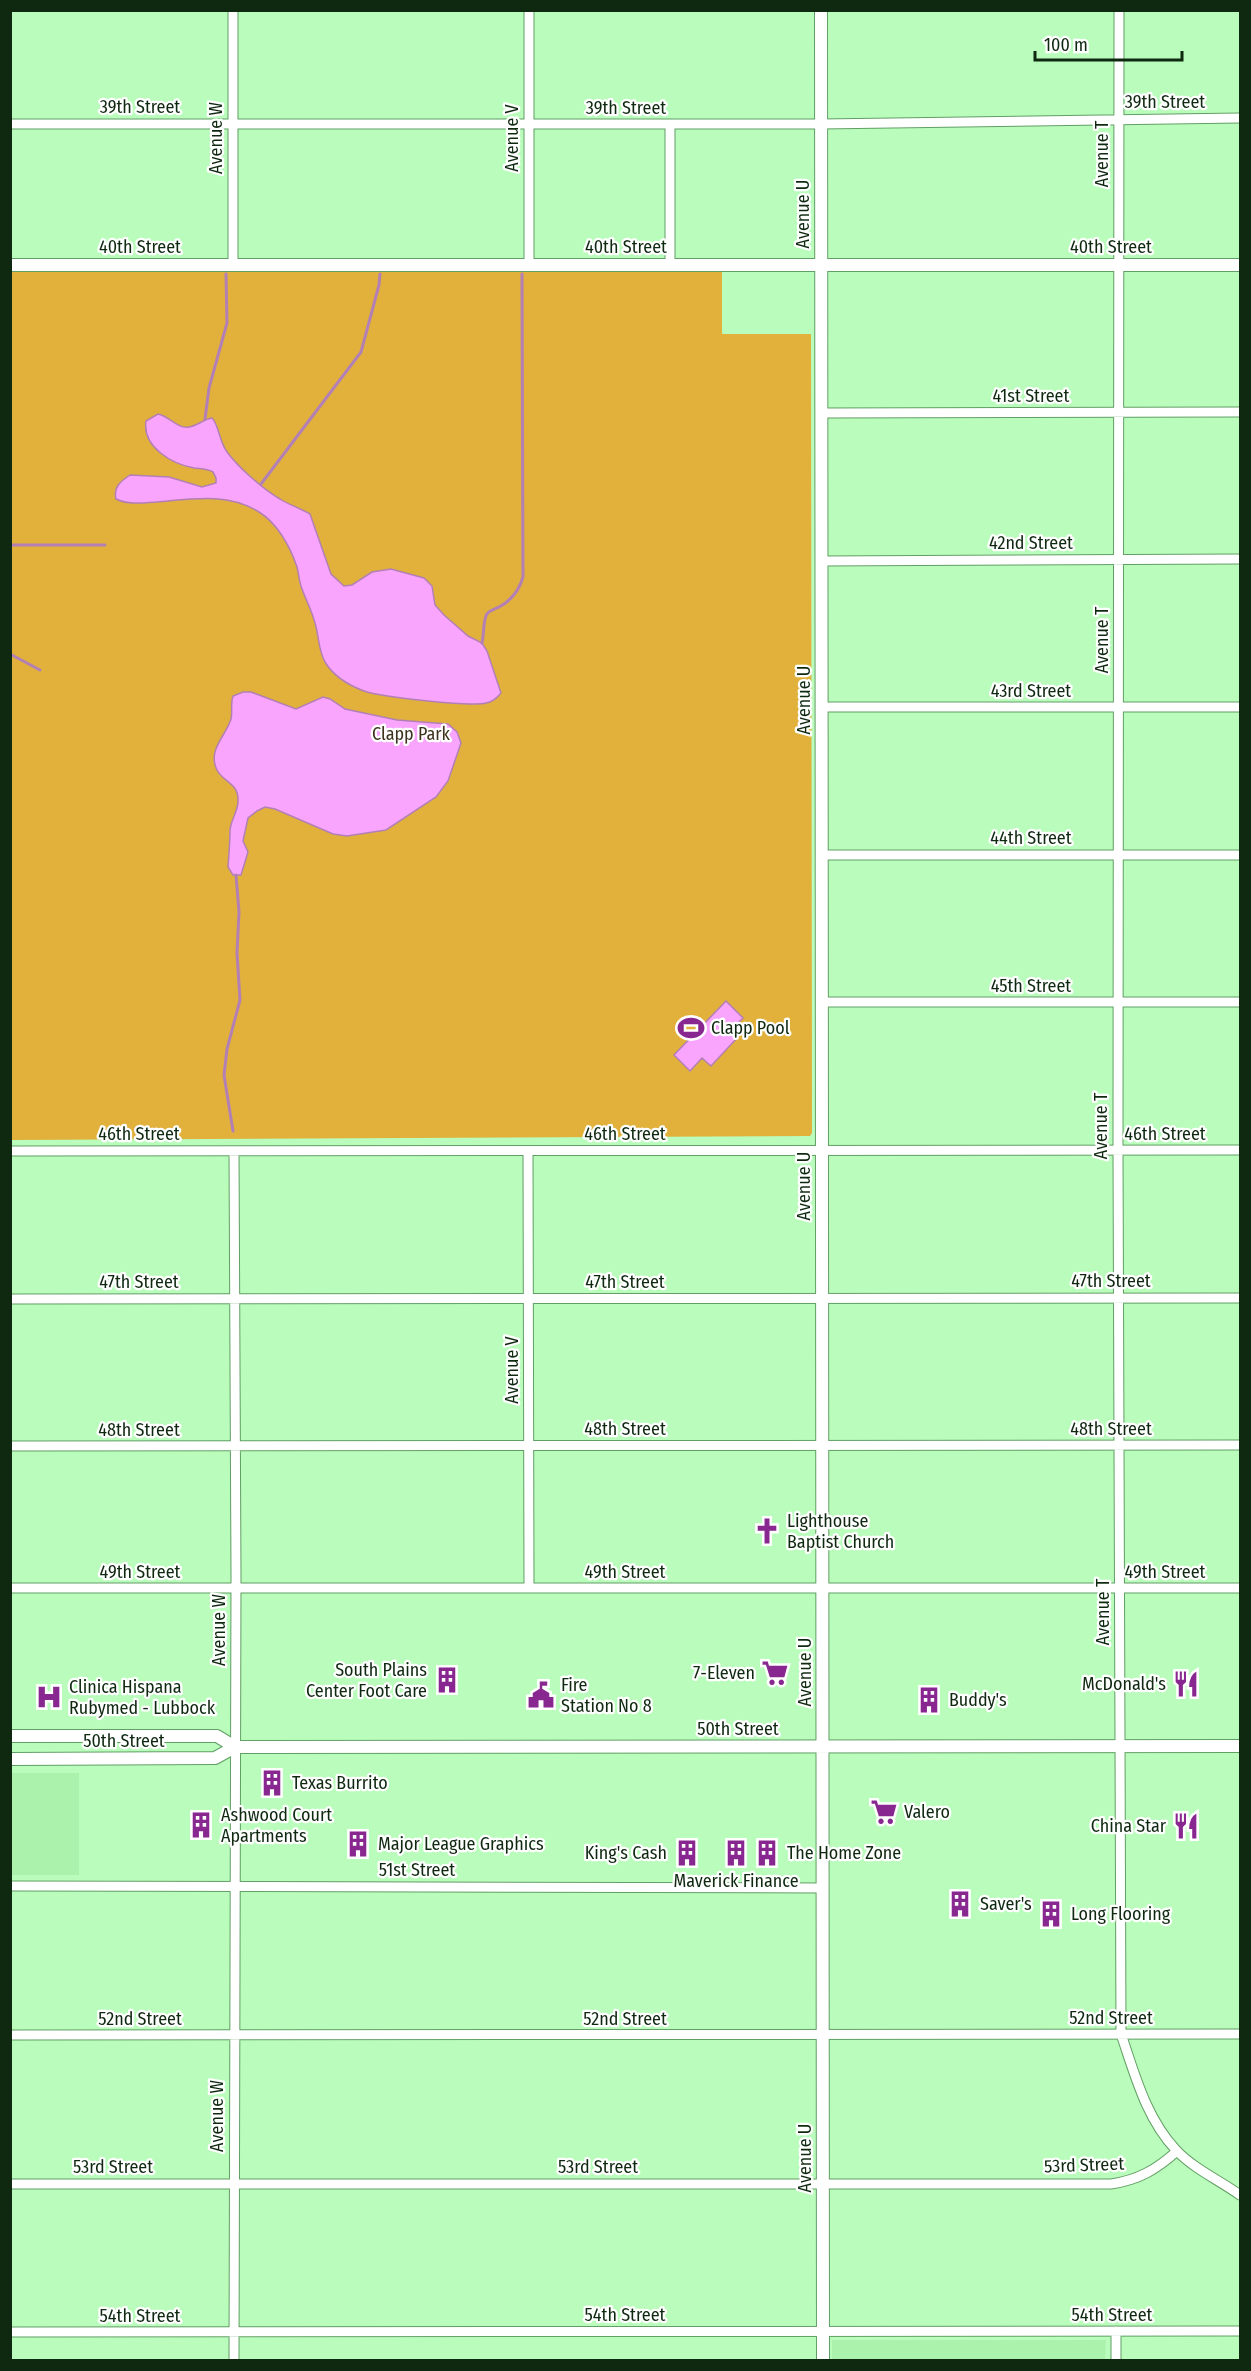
<svg xmlns="http://www.w3.org/2000/svg" width="1251" height="2371" font-family="'Fira Sans Condensed',sans-serif">
	<style>
		.built { fill: #abf2ad }
		.green { fill: #e1b13b }
		.water { fill: #f9a5fd; stroke: #b380b6; stroke-width: 1.5 }
		.lines { fill: none; stroke-linecap: round; stroke-linejoin: round }
		.stream { stroke: #b380b6; stroke-width: 3 }
		.street-casing { stroke: #619f64; stroke-width: 11 }
		.secondary-casing { stroke: #619f64; stroke-width: 14 }
		.street { stroke: #fff; stroke-width: 9 }
		.secondary { stroke: #fff; stroke-width: 12 }
		.labels { text-anchor: middle; stroke-width: 4.5; stroke-linejoin: round; paint-order: stroke }
		.street-label { font-size: 18px; fill: #0f2911; stroke: #fff }
		.park-label { font-size: 18px; fill: #3c321e; stroke: #fff }
		.poi-label { font-size: 18px; fill: #0f2911; stroke: #fff; text-anchor: start }
	</style>
	<rect width="100%" height="100%" fill="#bafcbc"/>
	<!-- built -->
	<path class="built" d="M11,1773H79V1875H11Z
		M832,2340H1106L1105,2360H832Z"/>
	<!-- green -->
	<path class="green" d="M11,271L722,272V334H811L812,1133L810,1136L11,1140Z"/>
	<!-- water -->
	<path class="water" d="M158,414C169,416 177,429 189,427C197,426 204,419 212,418C219,425 219,441 227,452C238,467 264,490 280,499C289,505 300,508 310,514L331,574L344,586L352,585L372,572L391,569L424,578L432,586L435,605L444,615L468,636L482,643L487,651L501,693C497,698 493,702 486,703C470,707 381,697 364,691C348,685 334,677 325,662C318,649 319,636 315,623C312,611 306,600 302,589C299,582 299,574 297,567C290,546 277,523 259,512C228,492 191,499 157,502C144,503 128,505 116,499C113,487 121,481 130,475L169,477L202,487L216,483V478L213,472C206,468 201,469 194,468C172,464 142,447 146,421Z
		M243,692H251L296,709L323,697L330,699L345,709L397,720L448,724L457,732L461,743L448,781L436,797L386,830L347,836L333,834L275,809L265,807L257,811L248,818L243,841L248,852L241,875H233L228,867C229,854 230,842 230,830C231,819 239,810 238,799C238,783 223,782 217,770C207,750 226,736 231,719C233,711 230,704 233,696Z
		M726,1001L743,1018L730,1031L737,1038L711,1066L702,1058L690,1071L674,1055Z"/>
	<g class="lines">
		<!-- stream -->
		<path class="stream" d="M205,419L209,388L227,323L226,274
			M261,484L361,352L379,285L380,274
			M10,545H105
			M482,643C484,635 483,619 487,614C489,611 495,609 499,607C512,600 519,591 523,577L522,274
			M10,654L40,670
			M233,1131L224,1075L227,1049L240,1000L237,953L239,912L236,875"/>
		<!-- street casing -->
		<g class="street-casing">
			<path id="street" d="M529,10V265
				M1119,10L1118,1150L1121,2034C1135,2075 1146,2118 1176,2150C1194,2169 1219,2180 1240,2195
				M10,124H821L1240,118
				M670,125V265
				M233,265V10
				M821,413L1240,412
				M822,561L1240,559
				M822,707H1240
				M822,855H1240
				M822,1002H1240
				M10,1151L1240,1150
				M234,1151L236,1577L234,2360
				M528,1151L529,1588
				M10,1299L1240,1298
				M10,1446L1240,1445
				M10,1588H1240
				M10,1886L823,1888
				M10,2035L1240,2034
				M10,2184H1111C1138,2180 1156,2170 1177,2151
				M1116,2331V2360
				M10,2332L1240,2331"/>
		</g>
		<!-- secondary casing -->
		<g class="secondary-casing">
			<path id="secondary" d="M821,10L823,2360
				M10,265H1240
				M10,1736H217L235,1747
				M10,1759L215,1758L235,1747L1240,1746"/>
		</g>
		<!-- street -->
		<use href="#street" class="street"/>
		<!-- secondary -->
		<use href="#secondary" class="secondary"/>
	</g>
	<!-- icons -->
	<defs>
		<g id="stadium-bare" transform="scale(2.07)"><path d="M0-5a6.5 5 0 1 0 0 10a6.5 5 0 1 0 0-10ZM-3.5-1.8h7v3.6h-7Z" fill="#892790" stroke="#fff" stroke-width="2.5" paint-order="stroke"/></g>
		<g id="church-bare" transform="scale(2.07)"><path d="M-1.2-6h2.4v3.5h3.3v2.4h-3.3V6h-2.4V-.1h-3.3v-2.4h3.3Z" fill="#892790" stroke="#fff" stroke-width="2.5" paint-order="stroke"/></g>
		<g id="supermarket-bare" transform="scale(2.07)"><path d="M-6-5.5h2.5l.6 2H6L4.5 2H-2.5L-4.4-4H-6ZM-1.5 3.2a1.3 1.3 0 1 0 .1 0ZM3 3.2a1.3 1.3 0 1 0 .1 0Z" fill="#892790" stroke="#fff" stroke-width="2.5" paint-order="stroke"/></g>
		<g id="building-bare" transform="scale(2.07)"><path d="M-4-6H4V6H1V3H-1V6H-4ZM-2.5-4.3h1.7v1.8h-1.7ZM.8-4.3h1.7v1.8H.8ZM-2.5-1h1.7V.8h-1.7ZM.8-1h1.7V.8H.8Z" fill="#892790" stroke="#fff" stroke-width="2.5" paint-order="stroke"/></g>
		<g id="restaurant-bare" transform="scale(2.07)"><path d="M-5-6h1v4h1v-4h1v4h1v-4h1v5L-1.5 .5V6h-2V.5L-5-1ZM5-6V6H3V1.5H1.5Q1.5-4 5-6Z" fill="#892790" stroke="#fff" stroke-width="2.5" paint-order="stroke"/></g>
		<g id="civic-bare" transform="scale(2.07)"><path d="M-.6-6.5H3V-4.5H.6V-3L4-1V1h2V6H-6V1h2V-1L-.6-3ZM-1.2 2.5V6h2.4V2.5Z" fill="#892790" stroke="#fff" stroke-width="2.5" paint-order="stroke"/></g>
		<g id="hospital-bare" transform="scale(2.07)"><path d="M-5-5h3v3.5h4V-5h3V5h-3V1.5h-4V5h-3Z" fill="#892790" stroke="#fff" stroke-width="2.5" paint-order="stroke"/></g>
	</defs>
	<g fill-rule="evenodd">
		<use href="#stadium-bare" x="691" y="1028"/>
		<use href="#church-bare" x="767" y="1531"/>
		<use href="#supermarket-bare" x="775" y="1673"/>
		<use href="#building-bare" x="447" y="1680"/>
		<use href="#restaurant-bare" x="1186" y="1684"/>
		<use href="#civic-bare" x="541" y="1695"/>
		<use href="#hospital-bare" x="49" y="1697"/>
		<use href="#building-bare" x="929" y="1700"/>
		<use href="#building-bare" x="272" y="1783"/>
		<use href="#supermarket-bare" x="884" y="1812"/>
		<use href="#building-bare" x="201" y="1825"/>
		<use href="#restaurant-bare" x="1186" y="1826"/>
		<use href="#building-bare" x="358" y="1844"/>
		<use href="#building-bare" x="687" y="1853"/>
		<use href="#building-bare" x="736" y="1853"/>
		<use href="#building-bare" x="767" y="1853"/>
		<use href="#building-bare" x="960" y="1904"/>
		<use href="#building-bare" x="1051" y="1914"/>
	</g>
	<g class="labels">
		<!-- street labels -->
		<g class="street-label">
			<text x="1165" y="108">39th Street</text>
			<text x="140" y="113">39th Street</text>
			<text x="626" y="114">39th Street</text>
			<text transform="translate(216 138) rotate(-90)" y="6">Avenue W</text>
			<text transform="translate(512 138) rotate(-90)" y="6">Avenue V</text>
			<text transform="translate(1102 154) rotate(-90)" y="6">Avenue T</text>
			<text transform="translate(803 214) rotate(-90)" y="6">Avenue U</text>
			<text x="140" y="253">40th Street</text>
			<text x="626" y="253">40th Street</text>
			<text x="1111" y="253">40th Street</text>
			<text x="1031" y="402">41st Street</text>
			<text x="1031" y="549">42nd Street</text>
			<text transform="translate(1102 640) rotate(-90)" y="6">Avenue T</text>
			<text x="1031" y="697">43rd Street</text>
			<text transform="translate(804 700) rotate(-90)" y="6">Avenue U</text>
			<text x="1031" y="844">44th Street</text>
			<text x="1031" y="992">45th Street</text>
			<text transform="translate(1101 1126) rotate(-90)" y="6">Avenue T</text>
			<text x="139" y="1140">46th Street</text>
			<text x="625" y="1140">46th Street</text>
			<text x="1165" y="1140">46th Street</text>
			<text transform="translate(804 1186) rotate(-90)" y="6">Avenue U</text>
			<text x="1111" y="1287">47th Street</text>
			<text x="139" y="1288">47th Street</text>
			<text x="625" y="1288">47th Street</text>
			<text transform="translate(512 1370) rotate(-90)" y="6">Avenue V</text>
			<text x="625" y="1435">48th Street</text>
			<text x="1111" y="1435">48th Street</text>
			<text x="139" y="1436">48th Street</text>
			<text x="140" y="1578">49th Street</text>
			<text x="625" y="1578">49th Street</text>
			<text x="1165" y="1578">49th Street</text>
			<text transform="translate(1103 1612) rotate(-90)" y="6">Avenue T</text>
			<text transform="translate(219 1630) rotate(-90)" y="6">Avenue W</text>
			<text transform="translate(805 1672) rotate(-90)" y="6">Avenue U</text>
			<text x="738" y="1735">50th Street</text>
			<text x="124" y="1747">50th Street</text>
			<text x="417" y="1876">51st Street</text>
			<text x="1111" y="2024">52nd Street</text>
			<text x="140" y="2025">52nd Street</text>
			<text x="625" y="2025">52nd Street</text>
			<text transform="translate(217 2116) rotate(-90)" y="6">Avenue W</text>
			<text transform="translate(805 2158) rotate(-90)" y="6">Avenue U</text>
			<text transform="translate(1084 2165) rotate(-2)" y="6">53rd Street</text>
			<text x="113" y="2173">53rd Street</text>
			<text x="598" y="2173">53rd Street</text>
			<text x="625" y="2321">54th Street</text>
			<text x="1112" y="2321">54th Street</text>
			<text x="140" y="2322">54th Street</text>
		</g>
		<!-- park labels -->
		<g class="park-label">
			<text x="411" y="740">Clapp Park</text>
		</g>
		<!-- poi labels -->
		<g class="poi-label">
			<text x="711" y="1034">Clapp Pool</text>
			<text x="787" y="1527">Lighthouse<tspan x="787" dy="21">Baptist Church</tspan></text>
			<text x="427" y="1676" text-anchor="end">South Plains<tspan x="427" dy="21">Center Foot Care</tspan></text>
			<text x="755" y="1679" text-anchor="end">7-Eleven</text>
			<text x="1166" y="1690" text-anchor="end">McDonald's</text>
			<text x="561" y="1691">Fire<tspan x="561" dy="21">Station No 8</tspan></text>
			<text x="69" y="1693">Clinica Hispana<tspan x="69" dy="21">Rubymed - Lubbock</tspan></text>
			<text x="949" y="1706">Buddy's</text>
			<text x="292" y="1789">Texas Burrito</text>
			<text x="904" y="1818">Valero</text>
			<text x="221" y="1821">Ashwood Court<tspan x="221" dy="21">Apartments</tspan></text>
			<text x="1166" y="1832" text-anchor="end">China Star</text>
			<text x="378" y="1850">Major League Graphics</text>
			<text x="667" y="1859" text-anchor="end">King's Cash</text>
			<text x="787" y="1859">The Home Zone</text>
			<text x="736" y="1887" text-anchor="middle">Maverick Finance</text>
			<text x="980" y="1910">Saver's</text>
			<text x="1071" y="1920">Long Flooring</text>
		</g>
	</g>
	<!-- border -->
	<rect width="1251" height="2371" fill="none" stroke="#0f2911" stroke-width="24"/>
	<!-- scale -->
	<path d="M1035 51v9h147v-9" fill="none" stroke="#0f2911" stroke-width="3"/>
	<text x="1044" y="51" font-size="18" fill="#0f2911" stroke="#ffffff" stroke-width="4.5" paint-order="stroke">100 m</text>
</svg>
